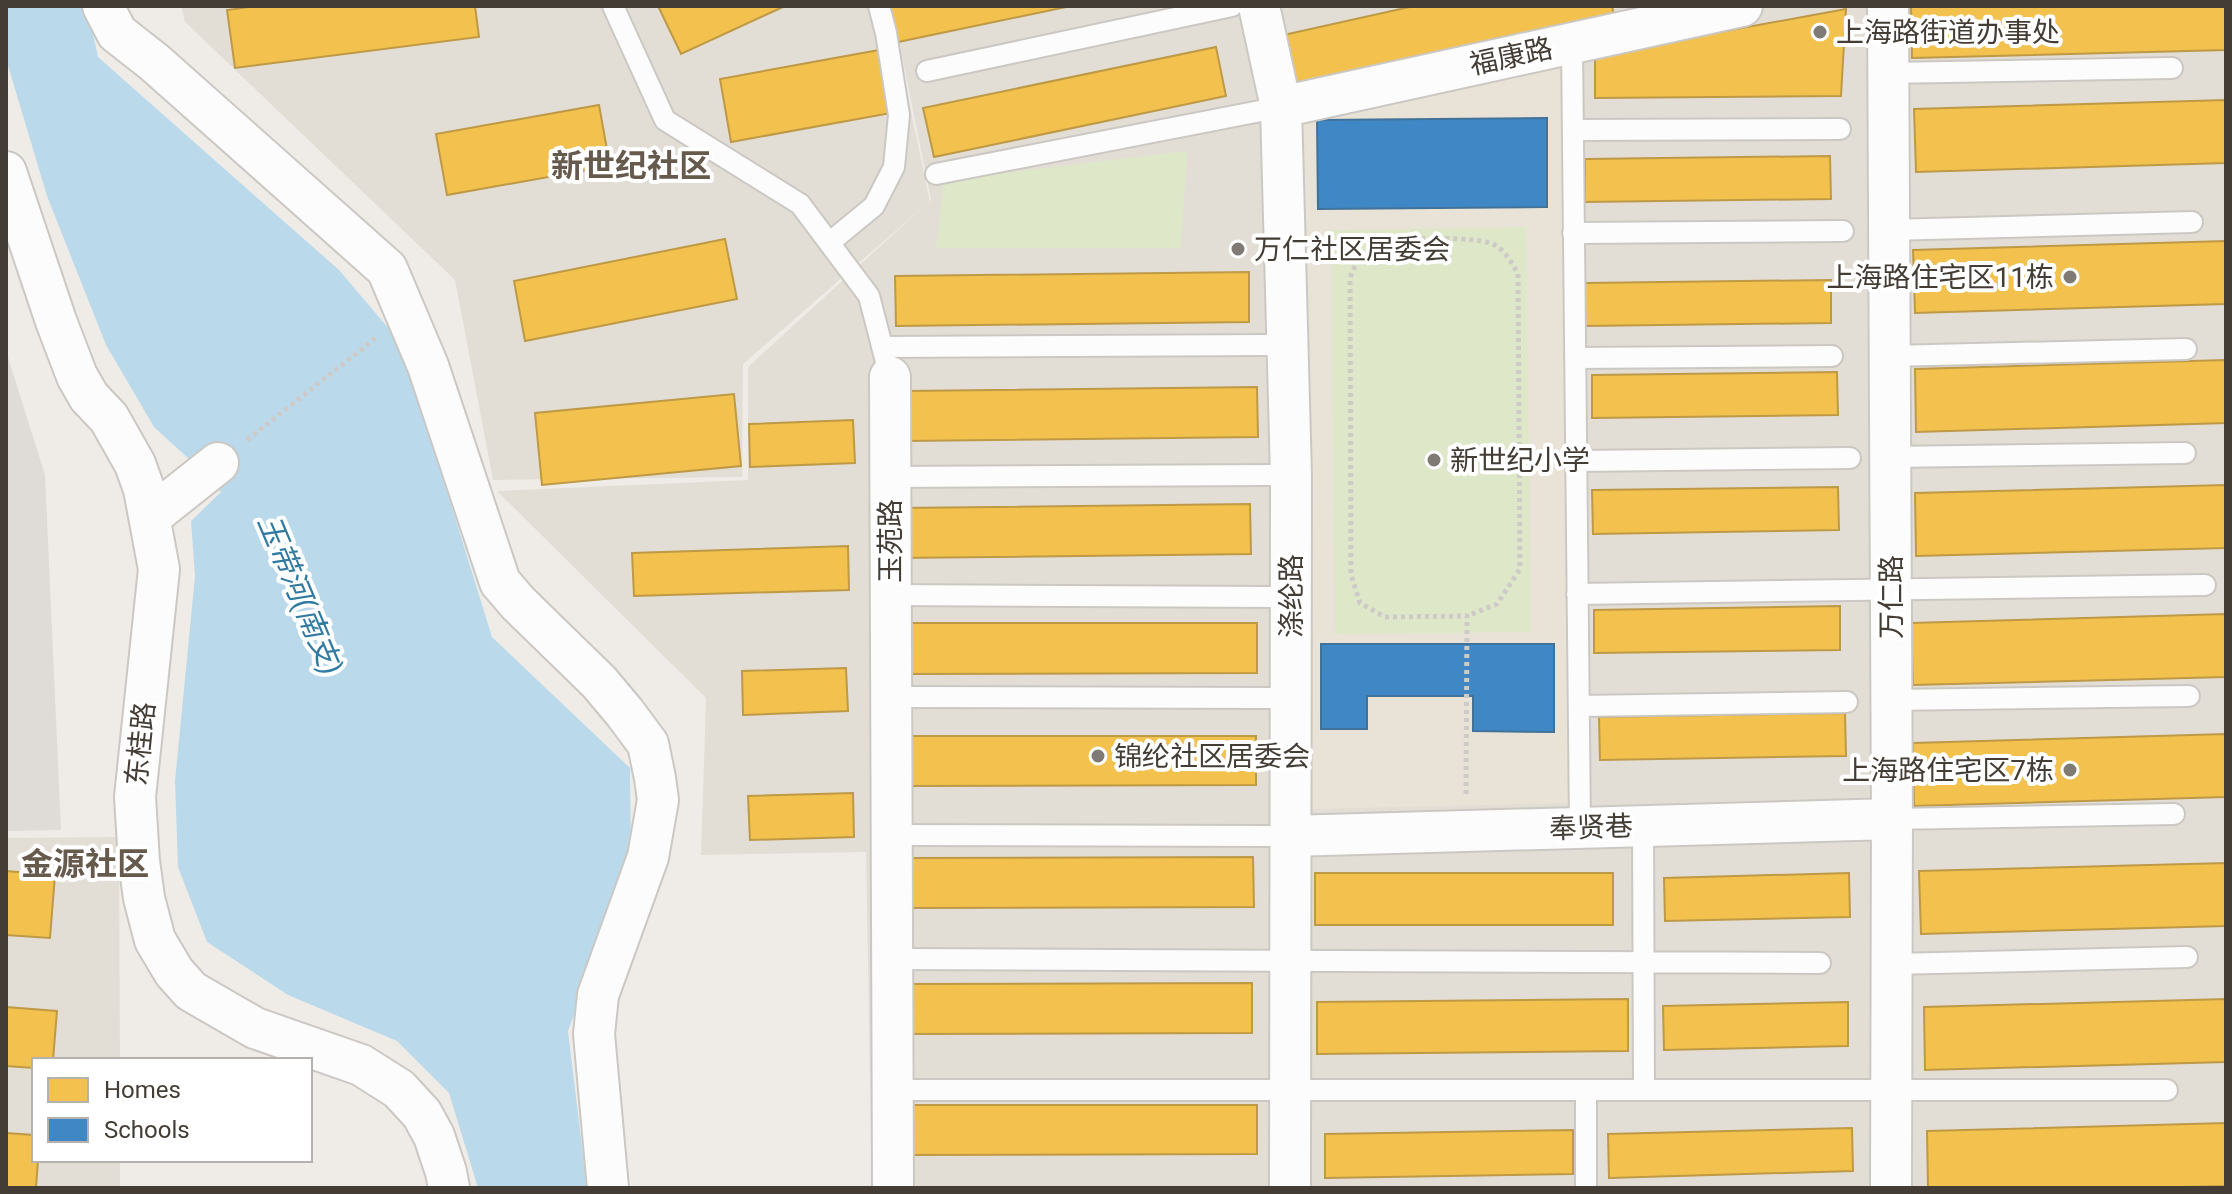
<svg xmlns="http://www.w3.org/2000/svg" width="2232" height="1194" font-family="Roboto,'Noto Sans SC',sans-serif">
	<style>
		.residential { fill: #e3ded5 }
		.industrial { fill: #dfdbd6 }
		.education { fill: #e9e3d7 }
		.green { fill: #dee8c9 }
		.water { fill: #badaec }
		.homes { fill: #f2c14e; stroke: #be9946; stroke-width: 2 }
		.schools { fill: #3f88c5; stroke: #40729a; stroke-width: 2 }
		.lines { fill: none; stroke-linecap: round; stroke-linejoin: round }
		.service-casing { stroke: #cbc8c4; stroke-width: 24 }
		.minor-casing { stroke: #cbc8c4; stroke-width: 44 }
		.path { stroke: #cdcac7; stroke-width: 5; stroke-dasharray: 4 4; stroke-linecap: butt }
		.service { stroke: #fdfcfc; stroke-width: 20 }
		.minor { stroke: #fdfcfc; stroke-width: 40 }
		.poi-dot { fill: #807a74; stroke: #fff; stroke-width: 3 }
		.labels { text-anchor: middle; stroke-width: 8; stroke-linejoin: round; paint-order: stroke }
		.poi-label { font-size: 28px; fill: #443d35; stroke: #fff; text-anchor: start }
		.street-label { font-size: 28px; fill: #443d35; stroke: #fff }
		.water-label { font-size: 30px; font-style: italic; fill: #317aa2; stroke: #fff }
		.quarter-label { font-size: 32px; font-weight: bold; fill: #665a4d; stroke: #fff }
	</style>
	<rect width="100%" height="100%" fill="#efece8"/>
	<!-- residential -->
	<path class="residential" d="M181,6H889L930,202L931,200L892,6H2226V1188H872L866,852L701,855L706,698L497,491L748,480V367L923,207L743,364L742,477L493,480L455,280L185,22Z
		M119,837L120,1060H34V1160H120V1188H6V838Z"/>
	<!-- industrial -->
	<path class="industrial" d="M6,351L45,475L61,830L6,831Z"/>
	<!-- education -->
	<path class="education" d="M1561,67L1569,803L1305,809L1299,118Z"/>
	<!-- green -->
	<path class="green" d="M1187,151L1181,248H936L944,180Z
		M1526,227L1531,632L1335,634L1331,230Z"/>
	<!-- water -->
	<path class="water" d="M6,6H87L98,57L339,270L401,343L492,637L630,768L631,862L568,1031L587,1188H478L449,1093L397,1041L288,995L207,942L178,867L175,781L195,576L191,521L221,492L202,471L154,427L106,345L47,196L6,59Z"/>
	<!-- homes -->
	<path class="homes" d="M256,6H475L479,37L235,68L227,10Z
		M658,6H785L681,54Z
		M890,6H1071L898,42Z
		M1414,6H1612L1614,15L1290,86L1279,36Z
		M1911,6H2226V50L1912,58Z
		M1846,9L1841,96L1595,98V55Z
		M1216,47L1226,96L934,157L923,108Z
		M879,50L891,113L731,142L720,79Z
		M2226,100V163L1916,172L1914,109Z
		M599,105L610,166L447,195L436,134Z
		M1830,156L1831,199L1585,202V159Z
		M725,239L737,299L525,341L514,281Z
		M2226,241V304L1915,313L1913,250Z
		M1249,272V322L896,326L895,276Z
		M1831,280V323L1585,326V283Z
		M2226,360V423L1916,432L1915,369Z
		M1837,372L1838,415L1592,418V375Z
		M1257,387L1258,437L904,441V391Z
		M734,394L741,466L542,485L535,413Z
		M853,420L855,463L750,467L749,424Z
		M2226,485V548L1916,556L1915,493Z
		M1838,487L1839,530L1593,534L1592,490Z
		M1250,504L1251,554L897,558V508Z
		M848,546L849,590L634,596L632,553Z
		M1840,606V650L1594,653V610Z
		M2226,614V677L1913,685L1911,623Z
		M903,623H1257V673L904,674Z
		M846,668L848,711L743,715L742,671Z
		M1845,713L1846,756L1600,760L1599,717Z
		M2226,734V797L1914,806L1913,743Z
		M902,736H1256V785L903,786Z
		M853,793L854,837L750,840L748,796Z
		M1253,857L1254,907L900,908V858Z
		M2226,863V926L1921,934L1919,871Z
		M6,871L55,875L50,938L6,935Z
		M1315,873H1613V925H1315Z
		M1849,873L1850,917L1665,921L1664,878Z
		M1252,983V1033L898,1034V984Z
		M1628,999V1051L1317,1054V1002Z
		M2226,999V1062L1925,1070L1924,1007Z
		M1848,1002V1046L1664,1050L1663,1006Z
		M6,1007L57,1011L53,1060H34V1068L6,1066Z
		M903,1105H1257V1154L903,1155Z
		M2226,1123V1186L2137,1188H1928L1927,1131Z
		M1852,1128L1853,1171L1609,1178L1608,1134Z
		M1573,1130V1174L1325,1178V1134Z
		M6,1133L34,1135V1160H38L36,1188H6Z"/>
	<!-- schools -->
	<path class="schools" d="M1547,118V207L1318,209L1317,120Z
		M1321,644H1554V732L1473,731V696H1367V729H1321Z"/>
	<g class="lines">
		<!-- service casing -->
		<g class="service-casing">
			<path id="service" d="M613,6L665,120L800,204L869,296L890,377
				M1572,43L1580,828
				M927,71L1232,6
				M1889,73L2172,68
				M1573,130L1840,129
				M936,174L1281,107
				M1888,230L2192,222
				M1573,233L1843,231
				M829,243L874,206L894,167L899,115L886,33L879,6
				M882,347L1287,345
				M1890,356L2186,349
				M1575,358L1832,356
				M1890,457L2185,453
				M1576,461L1850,458
				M890,477L1291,475
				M1577,594L2205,585
				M891,595L1290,597
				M891,697L1290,698
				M1891,700L2189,696
				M1579,706L1847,702
				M1892,819L2174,814
				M1643,826L1644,1090
				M892,835L1290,836
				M892,959L1820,963
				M1892,964L2187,957
				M893,1090H2167
				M1586,1090V1188"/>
		</g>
		<!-- minor casing -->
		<g class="minor-casing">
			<path id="minor" d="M103,6L117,33L154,62L387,269L428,366L500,582L518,603L599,682L625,713L648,744L655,778L658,800L648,857L598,995L594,1034L608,1188
				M1259,6L1281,107L1291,475L1290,1188
				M1888,6L1892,819L1891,1188
				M1281,107L1742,6
				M6,172L56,321L77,376L89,397L109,418L135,464L144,489L159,569L135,797L139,861L144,898L155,940L174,972L191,991L255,1028L361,1065L399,1089L422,1114L434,1136L446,1172L449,1188
				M890,377L893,1188
				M150,517L218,463
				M1290,836L1892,819"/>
		</g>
		<!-- path -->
		<path class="path" d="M247,440L377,337
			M1466,794L1467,616L1385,617L1360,603L1351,575L1350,278C1356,262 1364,248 1382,243C1401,237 1480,236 1495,245C1506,252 1512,263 1518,274L1520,569L1497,604L1467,616"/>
		<!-- service -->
		<use href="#service" class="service"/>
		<!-- minor -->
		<use href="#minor" class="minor"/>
	</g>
	<!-- markers -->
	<g class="poi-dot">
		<circle cx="1820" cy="32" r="8"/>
		<circle cx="1238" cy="249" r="8"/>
		<circle cx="2070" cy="277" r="8"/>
		<circle cx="1434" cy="460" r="8"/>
		<circle cx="1098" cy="756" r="8"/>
		<circle cx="2070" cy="770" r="8"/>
	</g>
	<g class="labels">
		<!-- poi labels -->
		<g class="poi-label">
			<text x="1836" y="42">上海路街道办事处</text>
			<text x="1254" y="259">万仁社区居委会</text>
			<text x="2054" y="287" text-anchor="end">上海路住宅区11栋</text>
			<text x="1450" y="470">新世纪小学</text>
			<text x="1114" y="766">锦纶社区居委会</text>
			<text x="2054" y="780" text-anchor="end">上海路住宅区7栋</text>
		</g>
		<!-- street labels -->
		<g class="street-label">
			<text transform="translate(1511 56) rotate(-12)" y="10">福康路</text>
			<text transform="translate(890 541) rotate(-90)" y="10">玉苑路</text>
			<text transform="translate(1291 596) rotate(-90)" y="10">涤纶路</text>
			<text transform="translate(1891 597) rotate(-90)" y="10">万仁路</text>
			<text transform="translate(140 744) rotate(-84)" y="10">东桂路</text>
			<text transform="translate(1591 827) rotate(-2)" y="10">奉贤巷</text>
		</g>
		<!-- water labels -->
		<g class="water-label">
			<text transform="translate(300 595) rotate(67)" y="10">玉带河(南支)</text>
		</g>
		<!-- quarter labels -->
		<g class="quarter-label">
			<text x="631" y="177">新世纪社区</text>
			<text x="85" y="875">金源社区</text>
		</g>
	</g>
	<!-- border -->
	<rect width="2232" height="1194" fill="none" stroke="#443d35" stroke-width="16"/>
	<!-- legend -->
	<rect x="32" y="1058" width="280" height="104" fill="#ffffff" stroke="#b4b1ae" stroke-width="2"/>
	<rect x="48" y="1078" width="40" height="24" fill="#f2c14e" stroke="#b4b1ae" stroke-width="2"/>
	<text x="104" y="1098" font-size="24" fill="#443d35">Homes</text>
	<rect x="48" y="1118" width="40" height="24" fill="#3f88c5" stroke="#b4b1ae" stroke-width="2"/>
	<text x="104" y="1138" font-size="24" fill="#443d35">Schools</text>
</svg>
